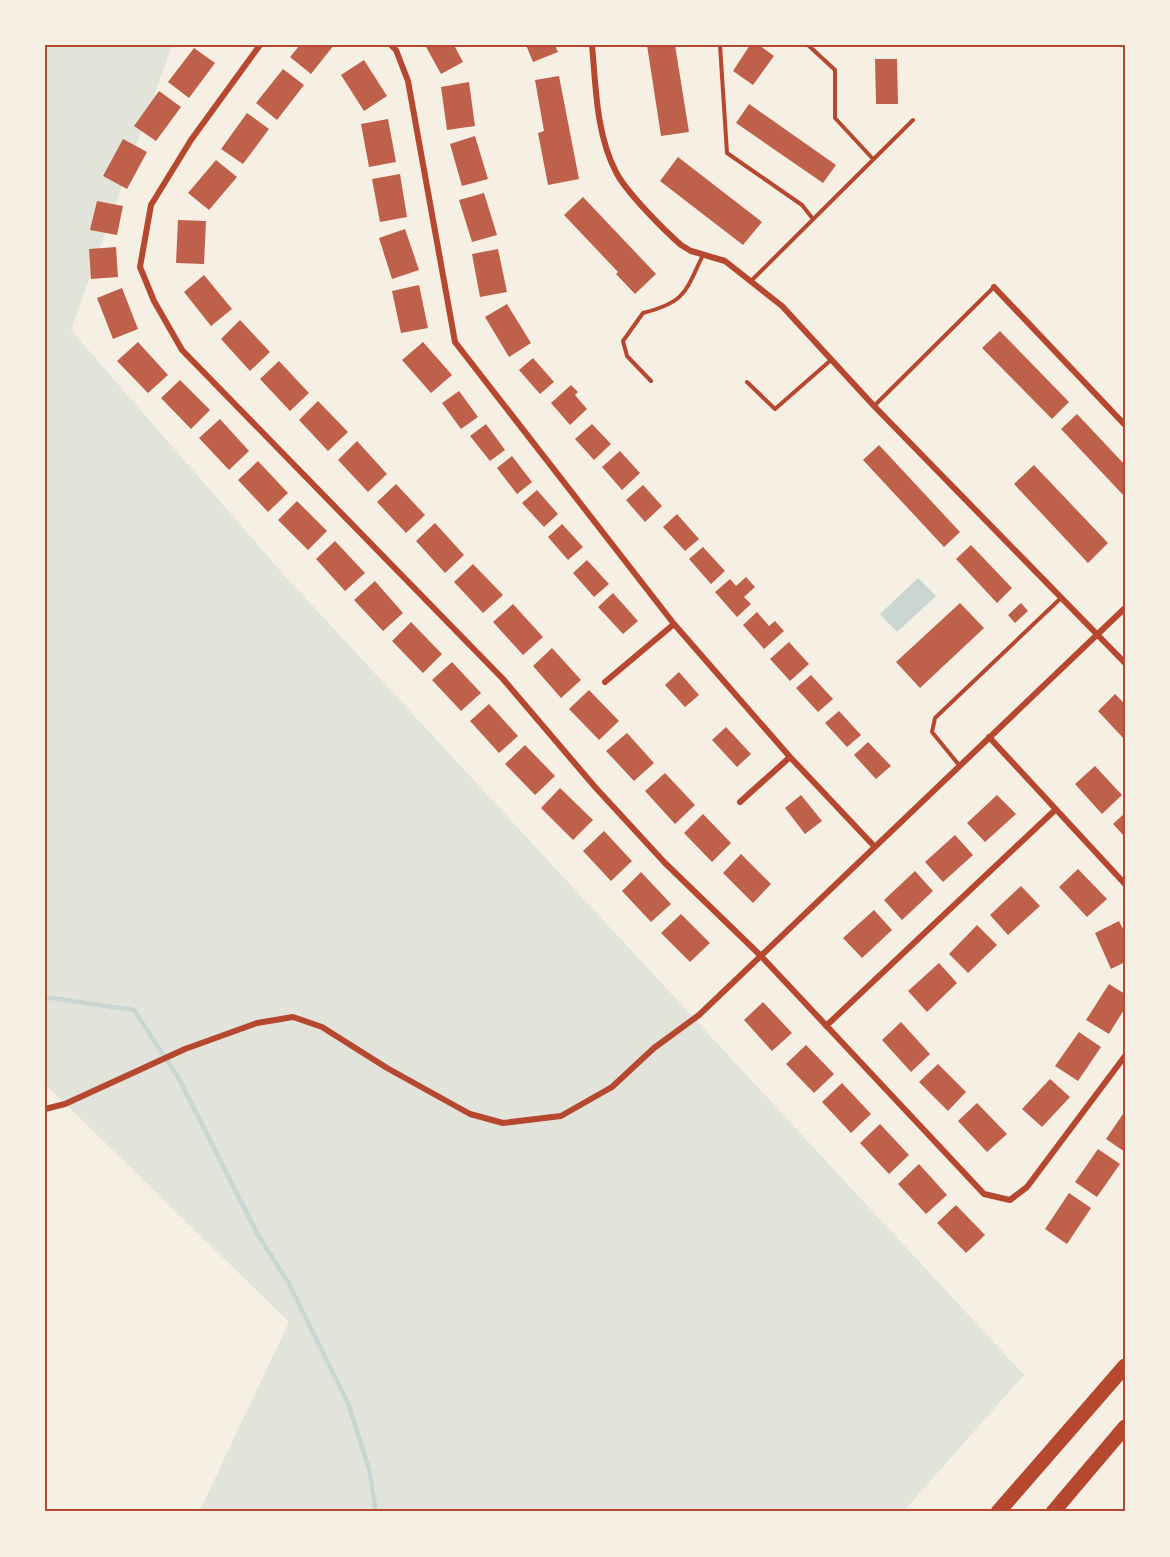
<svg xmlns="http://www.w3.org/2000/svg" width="1170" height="1557" font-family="'Work Sans',sans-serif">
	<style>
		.green { fill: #e2e4dc }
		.water { fill: #c9d6d2 }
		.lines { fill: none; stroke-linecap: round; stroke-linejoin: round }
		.stream { stroke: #c9d6d2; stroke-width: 4.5 }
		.building { fill: #bf614a }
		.service { stroke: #b5482f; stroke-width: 4 }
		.minor { stroke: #b5482f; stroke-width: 6 }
		.motorway { stroke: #b5482f; stroke-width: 15 }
		.neatline { fill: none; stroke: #b5482f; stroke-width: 2 }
	</style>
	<rect width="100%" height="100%" fill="#f6efe4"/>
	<!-- green -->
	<path class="green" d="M45,45H172L71,330L284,575L1024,1375L903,1512H199L289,1322L45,1084Z"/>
	<!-- water -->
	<path class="water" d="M918,578L936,596L897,632L880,614Z"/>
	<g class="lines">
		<!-- stream -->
		<path class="stream" d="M45,997L134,1010L179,1079L258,1235L288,1282L348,1403L369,1469L376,1512"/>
	</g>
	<!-- building -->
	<path class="building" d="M300,45H334L311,74L290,57Z
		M425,45H454L463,62L441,74Z
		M526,45H555L558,52L533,62Z
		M647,45H675L689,132L661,136Z
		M750,45H759L774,56L753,85L733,71Z
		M194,48L215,63L189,98L168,82Z
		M875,59H897L898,104H876Z
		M364,60L387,96L364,111L341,75Z
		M283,69L304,85L277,120L256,103Z
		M559,76L579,179L548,185L538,133L544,131L535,80Z
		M469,82L475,126L447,130L441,87Z
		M159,91L181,107L156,141L134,126Z
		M749,104L836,165L823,183L736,123Z
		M247,113L269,129L243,164L221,149Z
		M388,119L396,162L369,167L361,124Z
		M475,136L488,179L462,186L450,144Z
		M123,139L147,152L127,189L103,176Z
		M678,157L762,222L743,245L660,181Z
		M216,160L237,177L209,210L188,193Z
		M400,174L407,217L380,222L372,179Z
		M484,193L497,235L472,242L459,200Z
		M583,197L656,274L635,294L616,274L618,272L564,215Z
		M97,201L123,206L117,235L90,230Z
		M178,220L206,221L204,264L176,263Z
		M405,229L419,270L392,279L379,238Z
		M116,247L118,277L91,279L89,249Z
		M498,249L507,292L480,297L472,254Z
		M204,275L232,309L211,326L184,292Z
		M419,285L428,328L401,333L392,291Z
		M122,288L138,329L113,339L97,298Z
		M507,304L531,343L509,357L485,317Z
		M240,320L270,352L250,371L221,339Z
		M1000,331L1069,402L1052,419L982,348Z
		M138,342L168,375L148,393L117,361Z
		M423,342L452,375L431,393L402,360Z
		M533,358L554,382L540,394L519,370Z
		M279,361L309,393L290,411L260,379Z
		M180,380L210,410L191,429L161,398Z
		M571,385L578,392L575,395L587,409L570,425L551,403Z
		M459,391L478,417L461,429L442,403Z
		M318,401L348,432L328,451L299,420Z
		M1077,414L1125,465V497L1061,429Z
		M220,419L249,451L229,470L199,438Z
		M486,424L505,450L490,461L470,436Z
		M592,424L611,444L594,460L575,439Z
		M357,441L387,474L368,492L338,460Z
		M879,445L960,532L944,547L863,460Z
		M620,451L640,473L622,490L602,467Z
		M512,456L532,482L517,494L497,468Z
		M258,461L288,493L268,512L238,480Z
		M1034,465L1108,543L1088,563L1014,484Z
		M396,484L425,515L406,533L377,502Z
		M643,485L662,506L645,522L626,500Z
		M537,490L558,514L544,527L522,503Z
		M297,501L327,531L308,550L278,520Z
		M677,514L699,539L685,551L663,527Z
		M435,523L464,555L445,573L416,541Z
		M562,524L583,547L568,560L548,537Z
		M335,541L365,573L345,591L316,559Z
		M971,545L1012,588L997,603L956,559Z
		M703,547L725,571L711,584L689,559Z
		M587,560L609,584L594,597L573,573Z
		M473,564L503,595L483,613L454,582Z
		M746,577L755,587L744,597L751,604L737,617L715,592L730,579L736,586Z
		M375,581L403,613L383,631L354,600Z
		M613,593L638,621L623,634L598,607Z
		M960,603L984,628L920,688L896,662Z
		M1021,603L1028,611L1015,623L1008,615Z
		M513,604L543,637L523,655L493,622Z
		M757,612L769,626L775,621L784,631L764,649L743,625Z
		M411,622L442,654L423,673L392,641Z
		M789,642L809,664L790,681L770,659Z
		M552,648L581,680L561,698L533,666Z
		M452,662L481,693L461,711L432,680Z
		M679,672L699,695L685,707L665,685Z
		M811,675L833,699L818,712L796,688Z
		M589,690L619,721L599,740L569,709Z
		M1115,694L1125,704V740L1098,711Z
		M489,704L518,736L499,753L470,721Z
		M839,711L861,735L847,747L825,723Z
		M726,727L751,754L737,767L712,740Z
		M627,733L654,763L634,781L606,751Z
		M868,742L891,766L876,779L854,755Z
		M525,745L555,776L535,795L505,764Z
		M1095,766L1122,795L1102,814L1075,784Z
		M665,773L695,805L675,824L645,791Z
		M560,788L593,820L573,840L541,808Z
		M801,795L822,821L805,834L785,808Z
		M997,795L1016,814L985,842L967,823Z
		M1125,813V837L1113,824Z
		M703,814L731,843L712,862L684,833Z
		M604,831L632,861L611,881L583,851Z
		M955,835L973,855L943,882L925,862Z
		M741,854L771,884L753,903L723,873Z
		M1078,869L1107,899L1087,917L1059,887Z
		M915,871L933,891L902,920L884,900Z
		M641,872L671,904L651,922L622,891Z
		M1021,886L1040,906L1008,935L990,915Z
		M874,910L892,930L862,958L843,938Z
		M681,914L710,943L690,962L661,933Z
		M1119,921L1125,933V962L1111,969L1095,933Z
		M977,925L997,945L968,973L949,954Z
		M939,963L957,983L927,1012L908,991Z
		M1109,984L1125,994V1008L1109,1034L1086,1020Z
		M763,1002L792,1033L772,1051L744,1020Z
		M901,1022L930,1054L911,1072L882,1040Z
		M1079,1032L1101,1047L1078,1081L1055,1066Z
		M806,1045L834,1074L814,1093L786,1064Z
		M938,1064L966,1092L948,1111L919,1082Z
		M1050,1079L1070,1097L1042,1127L1022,1109Z
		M842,1083L871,1114L851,1133L822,1102Z
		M977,1103L1007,1134L987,1152L958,1121Z
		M1125,1111V1152L1106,1139Z
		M880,1124L909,1155L889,1174L860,1143Z
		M1098,1149L1120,1164L1097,1197L1075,1182Z
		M919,1164L947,1195L926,1214L898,1184Z
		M1069,1193L1091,1208L1067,1244L1045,1229Z
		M956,1205L985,1235L966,1253L937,1223Z"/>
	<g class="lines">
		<!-- service -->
		<path class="service" d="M720,45L727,153L802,205L813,219
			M808,45L835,70V118L873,159
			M751,281L913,120
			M651,381L627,356L623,341L643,313C686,302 685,292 703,255
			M747,382L775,409L831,360
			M874,406L994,287
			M959,765L932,732L935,718L1061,598"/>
		<!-- minor -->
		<path class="minor" d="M260,45L191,140L151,205L140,267L154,301L182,350L503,679L595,787L665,863L761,956L984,1194L1010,1200L1027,1187L1125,1056
			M391,45L396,50L408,81L455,342L674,624L790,757L874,846
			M592,45C596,87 596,134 616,172C626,192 664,230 681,245L691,251L725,261L782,306L874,406L1125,663
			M994,287L1125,425
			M605,682L674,624
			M989,737L1125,884
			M740,802L790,757
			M826,1026L1055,810
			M45,1109L65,1104L185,1049L257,1023L293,1017L322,1027L387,1068L470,1114L503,1123L561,1116L612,1087L654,1048L699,1015L1125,608"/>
		<!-- motorway -->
		<path class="motorway" d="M998,1512L1125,1366
			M1053,1512L1125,1427"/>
	</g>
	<!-- border -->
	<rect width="1170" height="1557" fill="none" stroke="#f6efe4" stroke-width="93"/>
	<rect x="46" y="46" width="1078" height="1464" class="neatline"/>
</svg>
